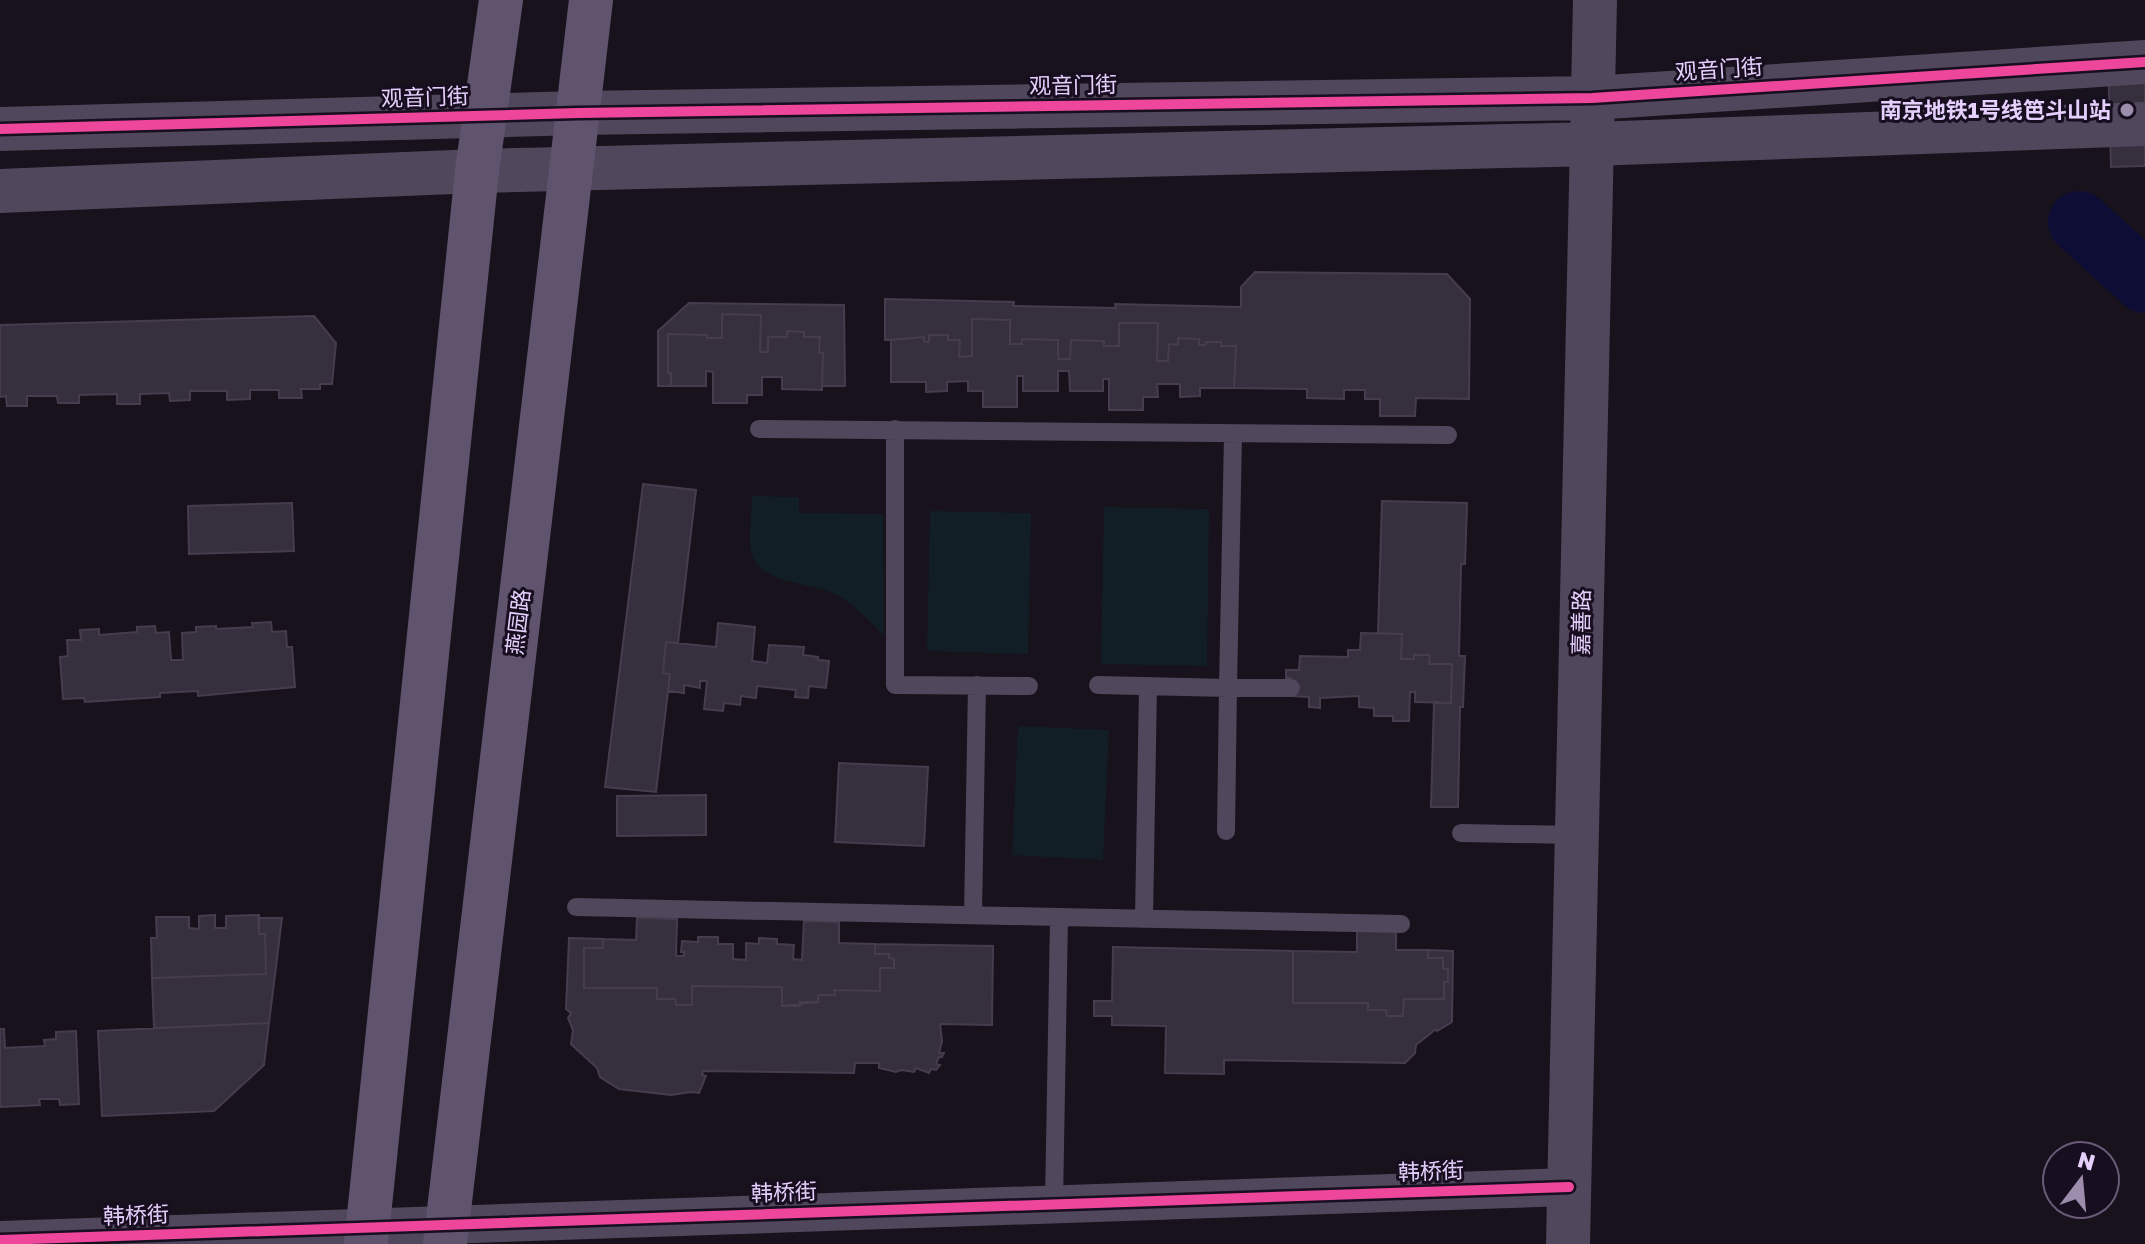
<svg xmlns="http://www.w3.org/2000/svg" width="2145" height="1244" font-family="'Golos Text','Noto Sans SC',sans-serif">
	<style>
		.green { fill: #121e26 }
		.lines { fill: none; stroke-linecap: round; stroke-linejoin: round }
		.river { stroke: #0e0d36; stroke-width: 62 }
		.building { fill: #362f3d; stroke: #473c4e; stroke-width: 2 }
		.service { stroke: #50475c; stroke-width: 18 }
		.minor { stroke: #50475c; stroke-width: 38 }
		.tertiary { stroke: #50475c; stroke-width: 44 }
		.secondary { stroke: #5f536e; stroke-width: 44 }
		.cycleway-casing { stroke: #170e1f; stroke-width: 15 }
		.cycleway { stroke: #ed469a; stroke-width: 10 }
		.poi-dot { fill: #9d8dad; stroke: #170e1f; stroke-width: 3 }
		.labels { text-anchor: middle; stroke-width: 6; stroke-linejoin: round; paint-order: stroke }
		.street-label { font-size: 22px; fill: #e5cffc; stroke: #170e1f }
		.poi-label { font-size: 22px; font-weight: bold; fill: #e5cffc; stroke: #170e1f; text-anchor: end }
	</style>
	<rect width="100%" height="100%" fill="#17121b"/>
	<!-- green -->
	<path class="green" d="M752,496L799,497V513L883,514L884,636C871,622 854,604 837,595C813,582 759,585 751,552C748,538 752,511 752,496Z
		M1104,507L1209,509L1207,666L1101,664Z
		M930,511L1031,513L1028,654L927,651Z
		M1018,726L1109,730L1103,860L1012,855Z"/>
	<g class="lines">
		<!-- river -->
		<path class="river" d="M2079,222L2145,282"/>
	</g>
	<!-- building -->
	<path class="building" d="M2145,54V166L2111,167L2108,55Z
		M1255,272L1447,274L1470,299L1469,399L1416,398L1415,416H1380V399H1365V390H1344V399L1307,398V389L1234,388L1236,346H1221V342H1206V345H1199V339L1178,338V345L1169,344L1168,361H1157L1158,323H1119V346H1104V341L1071,340L1070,359H1058V340L1022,339V344H1010V320L972,319V356L959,357L960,340H948V335H929V342H924V337L885,340V299L1014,302L1013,306L1116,308L1115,304L1241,307V287Z
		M689,303L844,305L845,386H822L823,353H819L820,337H804V332L787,331V337H768V352H760L761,315L722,314V338H707V335L668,334V373H671V386H658V331Z
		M722,314L761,315L760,352H768V337H787V331L804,332V337H820L819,353H823L822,390L782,389V377H762V395H747V403H713V372L706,371V386H671V373H668V334L707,335V338H722Z
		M314,316L336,343L332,384H320V389H301L302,398H279V390H250V399L227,400V391H190V400L170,401L169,393L140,394V404H117V394L79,395V403H58L57,396H27V406H7L6,396L0,397V325Z
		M972,319L1010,320V344H1022V339L1058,340V359H1070L1071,340L1104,341V346H1119V323H1158L1157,361H1168L1169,344L1178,345V338L1199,339V345H1206V342H1221V346H1236L1234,388H1200V396L1180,397V384H1157L1158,397H1143V410H1109V379H1103V391H1070L1069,371H1058V391H1023V376H1017V407H983V391H968V381L947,382V391L926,392V382H891V340L924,337V342H929V335H948V340H960L959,357L972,356Z
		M643,484L696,490L678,643L666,642L663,673L670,674L656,792L605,787Z
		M1382,501L1467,503L1465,564H1461L1459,656H1465L1463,707H1460L1458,807H1431L1434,702L1451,703L1452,664H1429L1430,655H1414V659H1401L1402,634L1378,633Z
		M292,503L294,551L189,554L188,506Z
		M271,622L272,632L286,631L287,647H292L295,687L198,696V691L160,693V697L85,702L84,698L63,699L60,657L68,656L67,640H81L80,630L99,629V635L137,632V627L155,626L156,633L169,632L171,660H183L182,633L196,632V627L216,626V629L253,627L252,623Z
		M718,623L755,627L752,661L767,663L769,645L804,647L803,655L818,657V660L829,661L826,688L809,686L808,698L795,697L796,690L757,686L756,698L741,696L740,705L724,703L723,711L704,709L707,681H700V688L684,685V693L668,691L670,674L663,673L666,642L716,647Z
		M1361,633L1402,634L1401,659H1414V655H1430L1429,664H1452L1451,703L1415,702V692H1410L1409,721H1393V716H1374V708L1359,707V696L1320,698V708L1309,707V697L1291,696V678H1286V670H1299L1300,656L1348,657V650H1360Z
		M839,763L928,767L924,846L835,842Z
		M706,795V835L617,836V796Z
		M215,915V928H226V916L259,915V934H265L266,974L152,978L151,938H157L156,917H189V928L199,929V916Z
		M258,918H282L269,1023L154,1028L152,978L266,974L265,934H259Z
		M637,918L677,919L676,956H684V952H681L682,941L698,942V937H718V944H733V959L746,960V943L759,944V938L777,939V944L794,945L793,959L802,960L804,921L839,922V943L875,944V954H889V958L894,959V968H880V991L834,990L835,995H818V1002H800V1006H782V987L692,986V1005H676L675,999H657V988H584V948H603V939L636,940Z
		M1357,931H1396V950H1428V958H1443V969H1448V982H1444V999H1404L1403,1016H1387L1386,1010H1368V1003H1293V951L1357,952Z
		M569,938L603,939V948H584V988H657V999H675L676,1005H692V986L782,987V1006L818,1002V995H835L834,990L880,991V968H894V959L889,958V954H875V944L993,946L992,1025L940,1024L942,1041L939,1053H944L942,1057H939L936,1064L940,1065L936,1070L931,1069L929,1073L916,1068L914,1072L901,1070L896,1072L879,1068V1063H855L854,1073L703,1071L702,1075L706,1076L699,1093L691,1092L671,1095L619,1089L600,1077L597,1068L571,1044L573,1030L568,1018L571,1013L566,1009Z
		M1113,947L1293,951V1003H1368V1010H1386L1387,1016H1403L1404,999H1444V982H1448V969H1443V958H1428V950L1453,951L1452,1022L1437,1031L1436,1029L1416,1045L1415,1053L1405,1063L1224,1060V1074L1165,1073L1166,1026L1112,1025V1016H1094V1001H1112Z
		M269,1023L264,1065L214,1111L102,1116L98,1031Z
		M0,1029H4L5,1048L45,1046L44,1040L56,1039V1032L76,1031L79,1104L60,1105L59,1099H39L40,1105L0,1107Z"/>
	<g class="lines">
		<!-- service -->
		<path class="service" d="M759,429L1448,435
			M895,429V685L1029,686
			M1098,685L1228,688L1233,435
			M1226,831L1228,688H1291
			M1461,833L1576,835
			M576,907L1059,917L1054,1204
			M973,915L977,685
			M1059,917L1401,924
			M1144,919L1148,686"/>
		<!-- minor -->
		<path class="minor" d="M0,1240L1569,1187"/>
		<!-- tertiary -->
		<path class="tertiary" d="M0,129L578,113L1592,98L2145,62
			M0,191L477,171L1592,144L2145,124
			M1568,1244L1595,0"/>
		<!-- secondary -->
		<path class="secondary" d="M366,1244L477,171L501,0
			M445,1244L591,0"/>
		<!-- cycleway casing -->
		<g class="cycleway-casing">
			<path id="cycleway" d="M0,129L578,113L1592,98L2145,62
				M0,1240L1569,1187"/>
		</g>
		<!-- cycleway -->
		<use href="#cycleway" class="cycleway"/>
	</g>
	<!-- markers -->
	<circle class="poi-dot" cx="2127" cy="110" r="8"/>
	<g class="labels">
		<!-- street labels -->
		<g class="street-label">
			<text transform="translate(1719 69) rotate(-4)" y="8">观音门街</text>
			<text transform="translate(1073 85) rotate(-1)" y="8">观音门街</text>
			<text transform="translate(425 97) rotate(-2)" y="8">观音门街</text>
			<text transform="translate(518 622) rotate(-83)" y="8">燕园路</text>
			<text transform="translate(1581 622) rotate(-89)" y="8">嘉善路</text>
			<text transform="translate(1431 1171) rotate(-2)" y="8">韩桥街</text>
			<text transform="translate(784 1192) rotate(-2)" y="8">韩桥街</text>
			<text transform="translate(136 1215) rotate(-2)" y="8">韩桥街</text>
		</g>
		<!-- poi labels -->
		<g class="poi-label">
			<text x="2111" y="118">南京地铁1号线笆斗山站</text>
		</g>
	</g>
	<!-- north arrow -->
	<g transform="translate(2081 1180) rotate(16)"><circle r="38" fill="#170e1f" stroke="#695b77" stroke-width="2"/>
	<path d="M0-6L14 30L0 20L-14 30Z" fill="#9d8dad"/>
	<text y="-12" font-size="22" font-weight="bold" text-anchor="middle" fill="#e5cffc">N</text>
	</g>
</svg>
